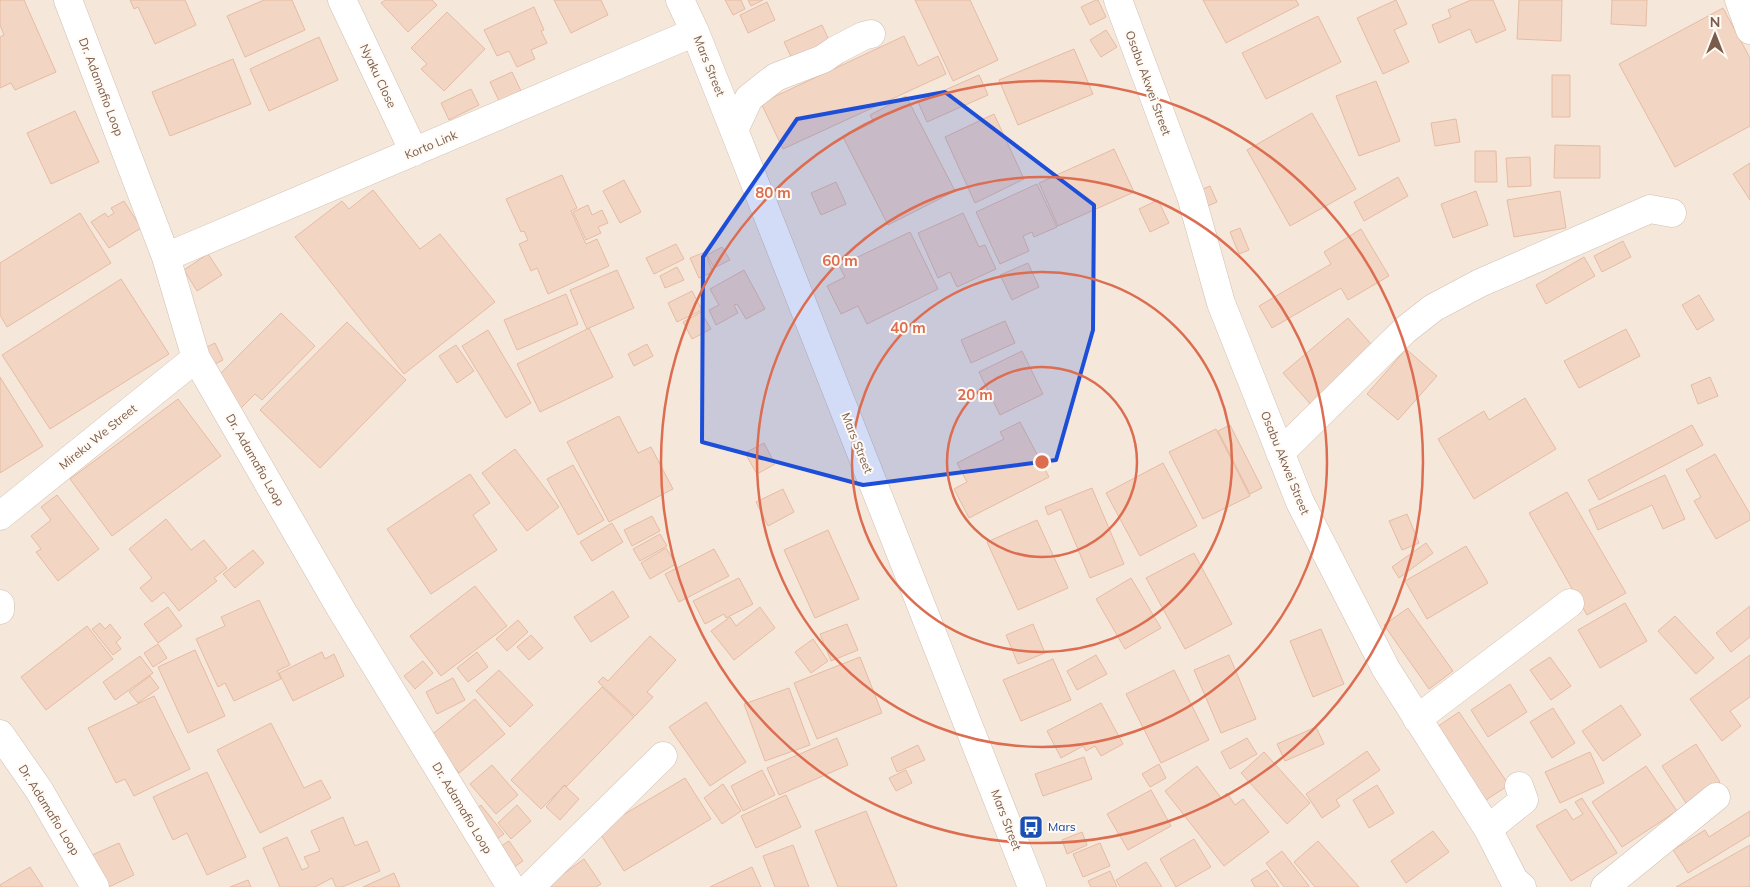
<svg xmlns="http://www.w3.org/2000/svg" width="1750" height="887" font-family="Mulish,sans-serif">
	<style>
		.residential { fill: #f5e8da }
		.building { fill: #f3d5c3; stroke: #e6bba3 }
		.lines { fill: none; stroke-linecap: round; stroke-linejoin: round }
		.minor-casing { stroke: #d1beb0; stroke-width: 29 }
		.minor { stroke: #fff; stroke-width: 28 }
		.marked { fill: #1d4ed8; fill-opacity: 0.2; stroke: #1d4ed8; stroke-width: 4; stroke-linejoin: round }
		.ring { fill: none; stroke: #dc6d51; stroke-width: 2.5 }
		.labels { text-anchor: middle; stroke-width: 4; stroke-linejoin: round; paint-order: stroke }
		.street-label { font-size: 12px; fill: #7a5c4d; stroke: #fffaf3 }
		.transit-label { font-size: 12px; fill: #164399; stroke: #fffaf3; text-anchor: start }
		.centre { fill: #dc6d51; stroke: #fffaf3; stroke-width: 2.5 }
		.ring-label { font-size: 15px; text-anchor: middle; font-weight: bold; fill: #dc6d51; stroke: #fffaf3; stroke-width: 4; stroke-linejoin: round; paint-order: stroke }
	</style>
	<rect width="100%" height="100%" fill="#fdf6ec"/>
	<!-- residential -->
	<path class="residential" d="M0,0H1750V887H0Z"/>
	<!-- building -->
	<path class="building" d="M0,0H24L56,72L15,90L11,83L0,88V37L4,35L0,25Z
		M130,0H185L196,25L155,44L138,7L134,9Z
		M264,0H292L305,30L245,57L227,16Z
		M385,0H432L437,5L408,32L381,3Z
		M554,0H601L608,15L571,33Z
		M725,0H741L745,9L733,15Z
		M748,0H763L751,6Z
		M915,0H970L998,60L953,81Z
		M1096,0H1098L1106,17L1090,25L1081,7Z
		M1203,0H1296L1299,5L1226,43Z
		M1396,0L1407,24L1394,30L1409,62L1383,74L1357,18Z
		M1471,0H1493L1506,30L1476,43L1470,29L1439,43L1432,25L1451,17L1448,10Z
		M1519,0H1562L1561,41L1517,39Z
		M1612,0H1647L1646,26L1611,24Z
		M767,2L775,20L748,33L740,15Z
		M534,7L544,30L541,31L547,43L531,50L535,59L517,67L509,51L497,56L484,30Z
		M1723,8L1750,58V126L1675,167L1619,64Z
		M447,12L485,49L444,91L421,69L427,64L411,48Z
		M1318,16L1341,62L1266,99L1242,53Z
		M822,25L829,40L795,65L784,42Z
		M1106,30L1117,47L1101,57L1090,40Z
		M904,36L918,66L938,56L946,74L783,149L761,103Z
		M319,37L338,80L269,111L250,69Z
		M1074,49L1093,94L1018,125L999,80Z
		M233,59L251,104L170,136L152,92Z
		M512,72L521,91L499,101L490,82Z
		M979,75L988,95L927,122L918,102Z
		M1552,75H1570V117H1552Z
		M1376,81L1400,141L1359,156L1336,96Z
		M471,89L479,105L449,120L441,103Z
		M906,96L955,191L888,225L843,137L874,122L870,115Z
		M75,111L99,162L51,184L27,133Z
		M1312,113L1356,189L1290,226L1247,150Z
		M994,114L1024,179L975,203L945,137Z
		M1456,119L1460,142L1435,146L1431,123Z
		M1555,145L1600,146V178H1554Z
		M1114,149L1134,192L1058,226L1039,183Z
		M1475,151H1496L1497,182H1475Z
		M1530,157L1531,186L1508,187L1506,158Z
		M1750,163V200L1733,174Z
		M562,175L577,208L571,211L586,244L597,239L609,266L548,294L537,268L531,271L519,244L528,240L524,231L521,232L506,199Z
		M1398,177L1408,196L1364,221L1354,202Z
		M624,180L641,212L620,223L603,191Z
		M836,182L846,204L821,215L811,193Z
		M1037,184L1057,227L1034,237L1032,232L1023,236L1029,251L1000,264L976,212Z
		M1210,186L1217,202L1201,209L1194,193Z
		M373,190L420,249L440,234L495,302L404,374L295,237L342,201L349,209Z
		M1476,191L1488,225L1453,238L1441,204Z
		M1560,191L1566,228L1514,237L1507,200Z
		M1158,200L1169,223L1150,232L1139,209Z
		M124,201L141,228L109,248L91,222L105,213L108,217L114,213L111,208Z
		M588,205L592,215L602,210L608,223L598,227L601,233L586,240L573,212Z
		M80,213L111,263L7,327L0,315V263Z
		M963,213L979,247L985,245L996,269L957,287L950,272L938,278L918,233Z
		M1240,228L1249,250L1239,254L1230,232Z
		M1361,229L1389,276L1348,300L1341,288L1272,328L1259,306L1331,264L1324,252Z
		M910,232L938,289L867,324L858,306L841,314L827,286L845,277L839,266Z
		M1623,241L1631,257L1602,272L1594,256Z
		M676,244L684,259L654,274L646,258Z
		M722,247L730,260L714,268L707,255Z
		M705,252L713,272L699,278L690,258Z
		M208,254L222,275L197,291L184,270Z
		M1584,257L1595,276L1546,304L1536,285Z
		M1028,263L1039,287L1012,300L1000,275Z
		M677,267L684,280L665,288L660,276Z
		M617,270L634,308L587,329L570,290Z
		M744,270L765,309L746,319L737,304L734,305L738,313L716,325L709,310L719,305L710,289Z
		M121,279L169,354L50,429L2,355Z
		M692,291L702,310L677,322L668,303Z
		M566,294L578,324L517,350L504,320Z
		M1699,295L1714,320L1697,330L1682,305Z
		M701,312L711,329L692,339L683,322Z
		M281,313L315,346L262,400L255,394L240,409L212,382Z
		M1348,318L1378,352L1313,407L1283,373Z
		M1005,321L1015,343L971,363L961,340Z
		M347,322L406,380L320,468L260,410Z
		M589,328L613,377L540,412L517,364Z
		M1626,329L1640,356L1579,388L1564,361Z
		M488,330L531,403L506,418L462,346Z
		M215,343L223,360L209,367L201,350Z
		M647,344L653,356L634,366L628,354Z
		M456,345L474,371L457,383L439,356Z
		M1406,349L1437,376L1398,420L1367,394Z
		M1022,351L1043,394L1000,415L979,372Z
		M0,377L43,446L0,473Z
		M1710,377L1718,396L1698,404L1691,385Z
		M1525,398L1556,449L1474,499L1438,439L1484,411L1489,420Z
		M178,399L221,456L112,536L70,479Z
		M619,416L638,453L651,447L673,489L609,522L567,442Z
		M1020,422L1049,477L969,518L954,489L967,482L957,463L1004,439L1000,432Z
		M1230,425L1262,488L1250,494L1218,431Z
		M1692,425L1703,445L1599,500L1588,480Z
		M1216,429L1250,496L1203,519L1169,452Z
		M764,443L775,464L757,474L745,453Z
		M515,449L559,507L527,531L482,473Z
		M1715,454L1750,514V520L1716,539L1694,501L1701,497L1686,470Z
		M1163,463L1197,526L1140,556L1106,493Z
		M573,465L604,520L578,535L547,479Z
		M470,474L490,503L473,515L497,550L431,594L387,529Z
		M1665,475L1685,519L1663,529L1652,505L1598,530L1589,510Z
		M1092,488L1124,564L1090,578L1061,509L1048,515L1045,507Z
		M783,489L794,512L768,526L756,502Z
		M1567,492L1626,593L1587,615L1529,513Z
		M57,495L99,549L58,581L36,552L41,549L31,536L51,520L41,507Z
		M1407,514L1419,543L1402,550L1389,521Z
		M652,516L660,531L632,546L624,530Z
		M166,519L191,550L204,540L227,568L214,578L217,581L179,611L164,592L152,602L140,588L152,578L129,549Z
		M1037,520L1068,588L1018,610L987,542Z
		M612,523L623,542L592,561L580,542Z
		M828,530L859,599L815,618L784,550Z
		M660,534L667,546L640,561L633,549Z
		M1426,543L1433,553L1399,578L1392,567Z
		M1466,546L1488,583L1427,619L1405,581Z
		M666,548L676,564L650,579L641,563Z
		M714,549L729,576L679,602L665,574Z
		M253,550L264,563L235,588L223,574Z
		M1194,553L1232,624L1185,649L1146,578Z
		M739,578L753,604L726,618L724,614L705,624L693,601Z
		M1131,578L1161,628L1125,649L1096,599Z
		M475,586L507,626L441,676L410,636Z
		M613,591L629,617L591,642L574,617Z
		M259,600L290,665L277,671L281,679L234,701L225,683L218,687L196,639L225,626L221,617Z
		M1625,603L1647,641L1600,668L1578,630Z
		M1750,606V637L1731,652L1716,633Z
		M168,607L182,626L158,643L144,624Z
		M760,607L775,628L734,660L711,631L730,617L736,626Z
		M1408,608L1453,671L1429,689L1384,625Z
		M1675,616L1714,658L1696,674L1658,631Z
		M518,620L528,632L507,651L496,639Z
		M100,623L105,629L110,624L121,638L116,642L121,649L113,655L92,629Z
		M847,624L858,650L831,661L820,634Z
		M1033,624L1045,653L1018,664L1006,635Z
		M87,626L113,659L46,710L21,677Z
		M1321,629L1344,684L1313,697L1290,641Z
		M531,635L543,648L529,660L517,647Z
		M650,636L676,660L647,692L653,697L635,716L598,682L603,677L608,681Z
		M813,639L828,661L811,673L795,652Z
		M158,644L167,658L153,667L144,653Z
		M195,650L225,716L188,733L158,667Z
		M322,652L325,659L334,654L344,676L293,701L279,673Z
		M477,652L488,667L468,682L457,668Z
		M1096,655L1107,674L1077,690L1067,671Z
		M1229,655L1256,719L1221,733L1194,670Z
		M1750,655V697L1730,711L1741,726L1722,741L1690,699Z
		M140,656L153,673L115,700L103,682Z
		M860,657L882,713L817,739L794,683Z
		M1550,657L1571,686L1551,700L1530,670Z
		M1053,659L1071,700L1021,721L1003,680Z
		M423,661L433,673L415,689L404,676Z
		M499,670L533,705L510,727L476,691Z
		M1174,670L1209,740L1161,763L1126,694Z
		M150,676L159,688L138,703L129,692Z
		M453,678L465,700L437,714L426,692Z
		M1510,684L1527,712L1488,737L1471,710Z
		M602,687L634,717L566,787L565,785L541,809L511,780Z
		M789,688L810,745L765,761L744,704Z
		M154,696L190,769L134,796L125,779L116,783L88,728Z
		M475,699L505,734L459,773L429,737Z
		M706,702L746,762L710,786L669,727Z
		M1101,703L1123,744L1101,756L1095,746L1086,751L1083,746L1061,758L1047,731Z
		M1621,705L1641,735L1603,761L1582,731Z
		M1553,708L1575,743L1552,758L1530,722Z
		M1459,712L1509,785L1486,800L1437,727Z
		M271,723L304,788L321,780L331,798L260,833L217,750Z
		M1316,727L1324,744L1285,761L1277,744Z
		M837,738L848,765L779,795L767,768Z
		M1247,738L1257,754L1230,769L1221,752Z
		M1696,744L1720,782L1686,803L1662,766Z
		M918,745L925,760L897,772L891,758Z
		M1367,751L1380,770L1336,800L1340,806L1322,818L1306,794Z
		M1264,752L1310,803L1287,824L1241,773Z
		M1590,752L1604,783L1560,803L1545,772Z
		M1084,757L1092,779L1043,796L1035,774Z
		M1159,764L1166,778L1150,787L1142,774Z
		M492,765L518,795L496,814L470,784Z
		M1197,766L1221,798L1227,793L1235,805L1243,799L1269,832L1224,866L1165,791Z
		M1646,766L1677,811L1622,847L1592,802Z
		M762,770L775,795L743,811L731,786Z
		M906,770L912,783L896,791L889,778Z
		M207,772L246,857L207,875L187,833L173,840L153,797Z
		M685,778L711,819L624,871L598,830Z
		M723,784L741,811L722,824L704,798Z
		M564,785L579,799L560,820L546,807Z
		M1377,785L1394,813L1369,828L1353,800Z
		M1151,790L1171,826L1128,850L1107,814Z
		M786,795L801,827L756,848L741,816Z
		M1582,798L1617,853L1571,881L1536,826L1566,809L1573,820L1583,814L1575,802Z
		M481,805L504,834L489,844L467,816Z
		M517,805L531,821L511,839L498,823Z
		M866,811L897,886L895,887H838L815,831Z
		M1750,811V835L1688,873L1673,850L1705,830L1709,837Z
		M343,817L355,846L367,841L380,871L342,887H336L332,878L315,887H280L263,848L287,837L302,870L309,867L304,857L320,851L311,831Z
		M1433,831L1449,852L1406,883L1391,861Z
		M1082,832L1087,845L1067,854L1062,840Z
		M1194,839L1211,867L1176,887L1160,859Z
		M509,841L523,861L505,873L492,852Z
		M1318,841L1359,887H1315L1294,862Z
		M119,843L134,875L109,887H104L90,856Z
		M1100,843L1110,866L1083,877L1073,854Z
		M793,845L809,887H775L763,856Z
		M1750,845V887H1676Z
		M1282,851L1309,886V887H1284L1266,863Z
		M584,859L601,884L596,887H545Z
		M1146,862L1162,887H1120L1116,880Z
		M30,867L43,887H0V885Z
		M752,867L761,887H710Z
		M1267,870L1279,887H1255L1251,880Z
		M1110,871L1117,887H1091L1088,881Z
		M394,873L400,887H363Z
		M248,880L251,887H230Z"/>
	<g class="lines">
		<!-- minor casing -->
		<g class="minor-casing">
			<path id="minor" d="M68,0L166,257L196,358L341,609L511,887
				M342,0L414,152
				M680,0L695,32L734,130L1032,887
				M1118,0L1191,196L1221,303L1300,502L1386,669L1488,829L1514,880L1522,887
				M1739,0L1750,30
				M734,130L749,98L776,77L823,59L836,50L863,36L871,34
				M166,257L695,32
				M1280,453L1405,330L1433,308L1480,283L1650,209L1672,213
				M0,516L196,358
				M0,604V610
				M1417,719L1570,603
				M0,734L39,790L95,887
				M1488,829L1524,800L1519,786
				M530,887L663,756
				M1605,887L1716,797"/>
		</g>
		<!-- minor -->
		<use href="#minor" class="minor"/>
	</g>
	<!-- marked area -->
	<path class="marked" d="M945,92L1094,205L1093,330L1056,460L863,485L702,442L703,257L797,119Z"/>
	<!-- distance rings -->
	<g class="ring">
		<circle cx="1042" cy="462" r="95"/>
		<circle cx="1042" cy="462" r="190"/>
		<circle cx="1042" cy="462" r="285"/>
		<circle cx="1042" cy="462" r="381"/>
	</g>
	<!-- icons -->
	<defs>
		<g id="bus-square" transform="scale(1.25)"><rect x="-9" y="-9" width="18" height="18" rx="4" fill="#1a4fb4" stroke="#fffaf3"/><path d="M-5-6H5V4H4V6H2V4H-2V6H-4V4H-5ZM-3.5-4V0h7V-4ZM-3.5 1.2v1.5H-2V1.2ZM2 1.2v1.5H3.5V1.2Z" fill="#fff"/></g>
	</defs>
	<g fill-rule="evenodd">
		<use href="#bus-square" x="1031" y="827"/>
	</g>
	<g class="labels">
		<!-- street labels -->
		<g class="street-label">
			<text transform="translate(709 66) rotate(68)" y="4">Mars Street</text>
			<text transform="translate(378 76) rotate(65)" y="4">Nyaku Close</text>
			<text transform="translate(1148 83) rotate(70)" y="4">Osabu Akwei Street</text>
			<text transform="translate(101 87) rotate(69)" y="4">Dr. Adamafio Loop</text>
			<text transform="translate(431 145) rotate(-23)" y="4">Korto Link</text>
			<text transform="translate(98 437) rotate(-39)" y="4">Mireku We Street</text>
			<text transform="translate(857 443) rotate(68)" y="4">Mars Street</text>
			<text transform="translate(255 460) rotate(60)" y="4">Dr. Adamafio Loop</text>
			<text transform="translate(1285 463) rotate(68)" y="4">Osabu Akwei Street</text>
			<text transform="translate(462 808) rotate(59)" y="4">Dr. Adamafio Loop</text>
			<text transform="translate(49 810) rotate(58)" y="4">Dr. Adamafio Loop</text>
			<text transform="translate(1006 820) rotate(69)" y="4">Mars Street</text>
		</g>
		<!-- transit labels -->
		<g class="transit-label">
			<text x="1048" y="831">Mars</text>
		</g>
	</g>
	<circle cx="1042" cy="462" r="8" class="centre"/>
	<g class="ring-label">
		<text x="773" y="198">80 m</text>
		<text x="840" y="266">60 m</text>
		<text x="908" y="333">40 m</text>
		<text x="975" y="400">20 m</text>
	</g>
	<!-- north arrow -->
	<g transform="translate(1715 35)" stroke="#fffaf3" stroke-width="4" paint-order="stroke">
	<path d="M0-4L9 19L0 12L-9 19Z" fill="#7a5c4d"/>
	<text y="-8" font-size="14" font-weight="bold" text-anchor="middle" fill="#7a5c4d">N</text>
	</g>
</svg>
